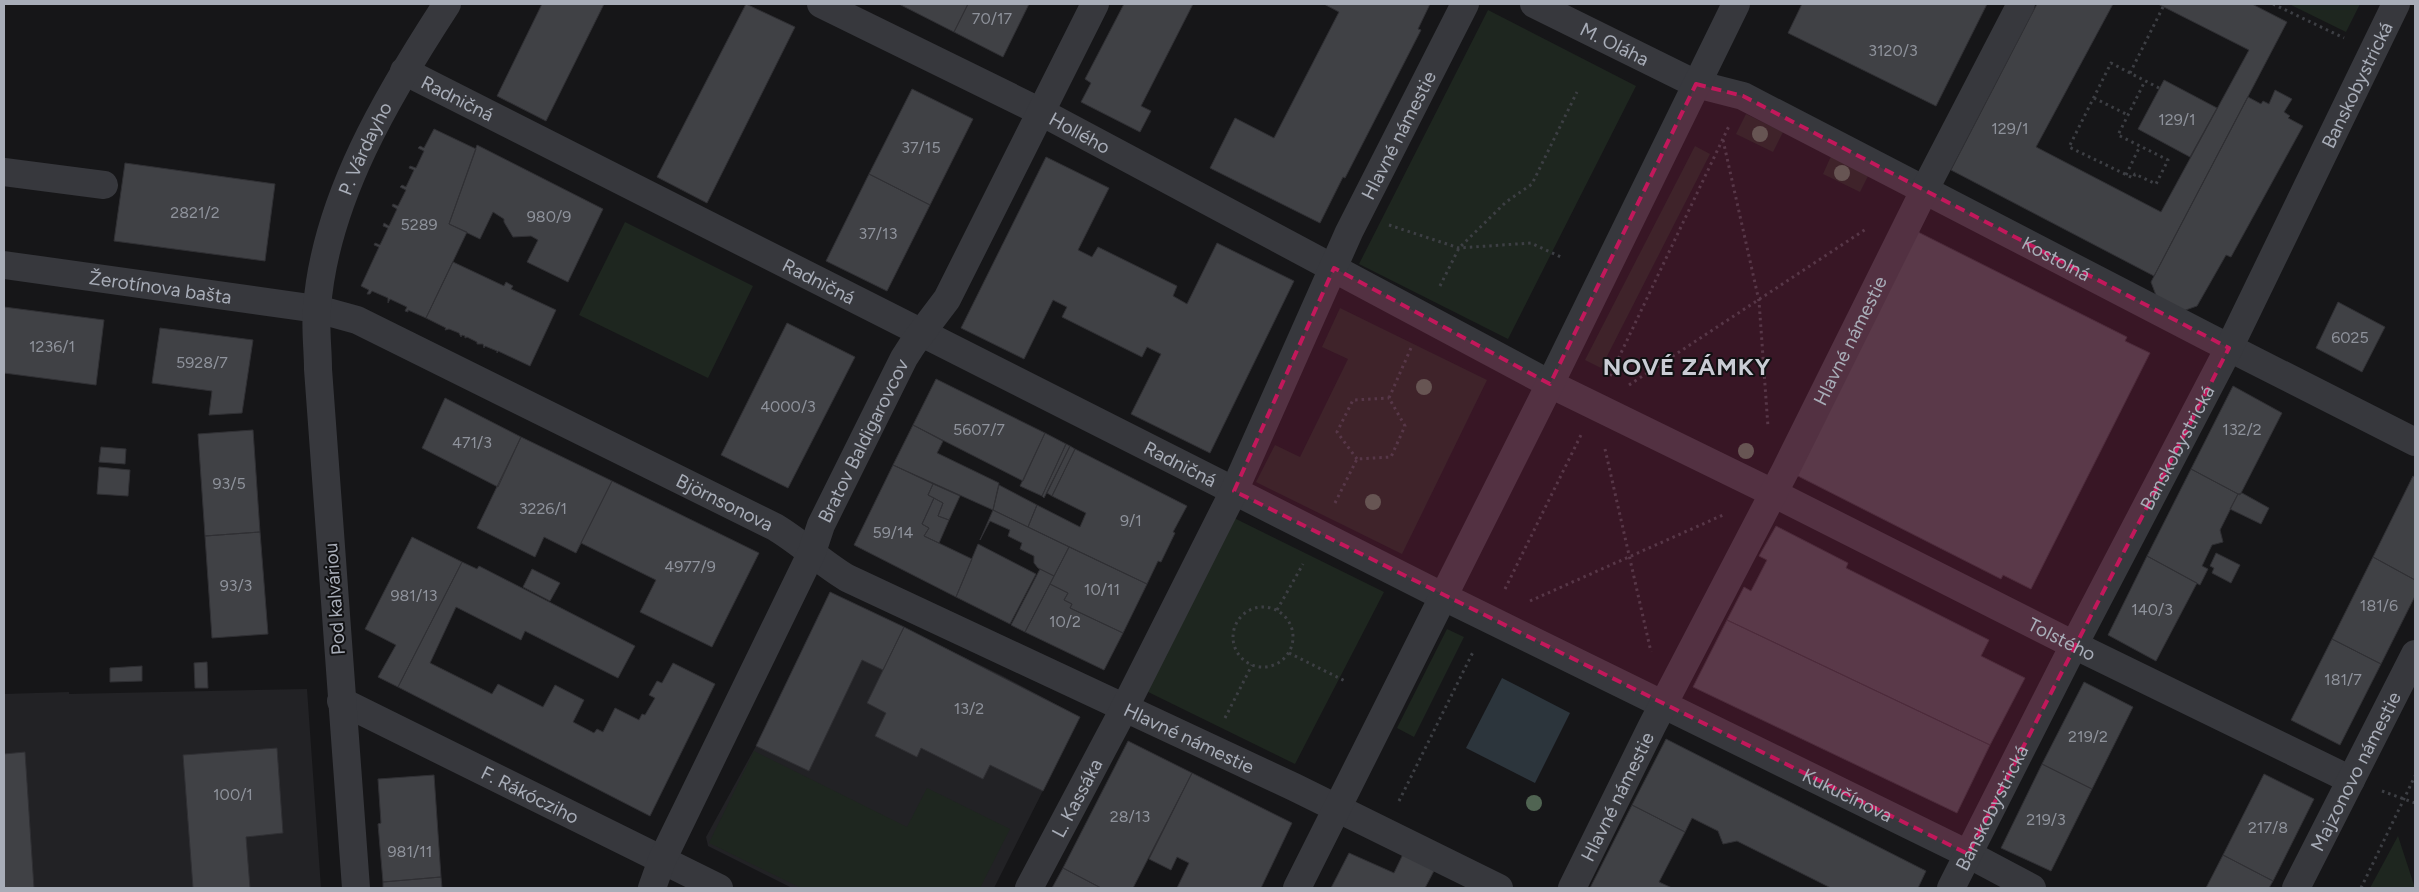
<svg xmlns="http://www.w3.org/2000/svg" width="2419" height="892" font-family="Figtree,sans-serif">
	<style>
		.built { fill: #222225 }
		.green { fill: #1e261f }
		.water { fill: #2c353c }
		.building { fill: #404145; stroke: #303034 }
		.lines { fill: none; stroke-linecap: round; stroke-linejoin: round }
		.path { stroke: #3d3f44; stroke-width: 3; stroke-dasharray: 2.5 4; stroke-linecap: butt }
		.minor { stroke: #37383d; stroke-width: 28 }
		.tree { fill: #506452 }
		.marked { fill: #c2185b; fill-opacity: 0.2; stroke: #c2185b; stroke-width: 4; stroke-dasharray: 10 6; stroke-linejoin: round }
		.labels { text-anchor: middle; stroke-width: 4; stroke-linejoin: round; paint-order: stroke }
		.number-label { font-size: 16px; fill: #8e929b }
		.street-label { font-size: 19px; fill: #a8adb8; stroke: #111113 }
		.district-label { font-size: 24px; font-weight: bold; letter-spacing: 1px; fill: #c9ccd4; stroke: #111113 }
	</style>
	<rect width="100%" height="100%" fill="#161618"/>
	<!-- built -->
	<path class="built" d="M830,592L1001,675L1080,717L994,888H792L708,846L706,837L756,746Z
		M307,689L321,888H4V694L69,692V694Z"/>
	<!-- green -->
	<path class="green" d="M2289,4H2360L2346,32Z
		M1488,10L1636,86L1508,339L1359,264Z
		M1746,114L1783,132L1773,152L1736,134Z
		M1695,146L1710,154L1601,368L1585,360Z
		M1832,154L1870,172L1860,192L1823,174Z
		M625,222L753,286L708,378L579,315Z
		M1340,308L1487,380L1402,554L1256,482L1275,445L1300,457L1348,359L1322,347Z
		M1228,515L1384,592L1295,764L1140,688Z
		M1447,629L1464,637L1414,737L1397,728Z
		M754,751L907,827L927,788L1010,829L980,888H801L709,843Z
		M2398,836L2415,888H2370Z"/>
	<!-- water -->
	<path class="water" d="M1502,678L1570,713L1535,783L1466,748Z"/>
	<!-- building -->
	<path class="building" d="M542,4H604L546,121L497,96Z
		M746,4L795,27L707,203L657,177Z
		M899,4H968L954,32Z
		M968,4H1029L1003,57L954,32Z
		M1124,4H1193L1141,106L1151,111L1140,132L1081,102L1091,83L1085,79Z
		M1324,4H1430L1418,29L1421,30L1345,178L1343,177L1320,223L1210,168L1235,118L1274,138L1339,12Z
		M1802,4H1987L1936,106L1788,33Z
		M2037,4H2113L2036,147L2161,212L2249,50L2158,4H2252L2287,22L2154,276L1951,170Z
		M2164,80L2217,108L2190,157L2138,129Z
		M912,89L973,119L930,205L869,174Z
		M2275,90L2292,99L2284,112L2290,116L2288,118L2303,126L2231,257L2226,255L2197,306L2180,312L2157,298L2151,282L2248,97L2261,104L2263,101L2269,104Z
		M434,129L476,149L449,224L467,232L426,318L408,310V312L405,311L407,307L390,299L388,303V298L372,291L370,294H367L369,290L361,286L379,247L374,245L375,243L380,245L388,228L383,226L384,223L389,226L397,209L392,206L393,204L398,206L406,190L400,187L402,185L406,187L414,170L409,168L410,166L416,168L424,151L418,148L420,146L424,148Z
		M477,145L603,209L568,282L527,262L538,240L531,236L513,237L504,222V219L493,212L480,239L449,224Z
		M1046,157L1109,188L1078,250L1092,257L1098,247L1177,286L1173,296L1187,304L1217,243L1294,281L1210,453L1131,414L1161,354L1147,347L1142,357L1062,317L1067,307L1053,300L1024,359L961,328Z
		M125,163L275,184L265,261L114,241Z
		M869,174L930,205L887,291L826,261Z
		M1918,232L2127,337L2125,341L2150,353L2031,589L2003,575L2001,579L1796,475Z
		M453,262L504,286L506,282L513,286L511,289L556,310L530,366L498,351L497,353V351L485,346L484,348L483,344H477V342L467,337L465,338V336L462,335L461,337L459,333L449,329L445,330L446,328L426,318Z
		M2338,302L2385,327L2362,372L2316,348Z
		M4,307L104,320L96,385L4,373Z
		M787,323L855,357L788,488L721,455Z
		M160,328L253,340L242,413L209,415L212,391L152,383Z
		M936,379L1045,433L1023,481L913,425Z
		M2233,386L2282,413L2240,495L2191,469Z
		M445,398L521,437L498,487L422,448Z
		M913,425L943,441L937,453L999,483L993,510L893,465Z
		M253,430L260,532L205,536L198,434Z
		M1045,433L1066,444L1042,496L1020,486Z
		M521,437L612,481L576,553L544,537L535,557L477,528Z
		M1066,444L1070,446L1044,498L1042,496Z
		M1070,446L1075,449L1052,496L1047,493Z
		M101,447L126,449L125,464L99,462Z
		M1075,449L1187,506L1173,532L1175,533L1161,562L1158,561L1147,584L1028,527L1037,505L1080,527L1086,513L1052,496Z
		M893,465L933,484L928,495L934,498L922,524L929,528L924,536L972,559L956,597L854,545Z
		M99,467L130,470L128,496L97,494Z
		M2191,469L2238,494L2220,530L2223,542L2212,545L2202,566L2208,569L2200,585L2147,556Z
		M2413,476L2415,477V580L2373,557Z
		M612,481L759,553L712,647L640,612L656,580L581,543Z
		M933,484L960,496L949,520L938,516L943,503L928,495Z
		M999,485L1037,505L1028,527L993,510Z
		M2242,493L2269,508L2261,524L2230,509L2238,494Z
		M934,498L943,503L938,516L949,520L939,543L924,536L929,528L922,524Z
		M993,510L1069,547L1054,576L1038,568L1034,563V556L1020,549L1022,543L1008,536L1010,530L990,521L980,540Z
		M1776,526L1848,563L1846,568L1989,640L1981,656L2025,678L1990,745L1727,620L1744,587L1751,591L1767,560L1759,556Z
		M260,532L268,634L212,638L205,536Z
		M412,537L462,562L398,687L378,677L396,645L365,629Z
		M978,544L1036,574L1010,624L956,597Z
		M1069,547L1147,584L1123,633L1070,608L1072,604L1064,600L1068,593L1050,584Z
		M2216,553L2240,565L2231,583L2212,573L2214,568L2210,566Z
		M2147,556L2197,583L2156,661L2108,635Z
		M2373,557L2415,580V596L2381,664L2332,639Z
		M462,562L477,569L479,566L635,646L618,678L525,631L521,640L456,607L430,663L492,694L498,684L543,707L555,685L584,700L573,722L594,733L597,729L603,732L615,708L639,720L642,714L645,715L655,698L649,695L657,681L662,683L673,663L715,684L650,816L398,687Z
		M532,569L560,583L550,601L523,587Z
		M1040,569L1054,576L1025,632L1011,625Z
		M1050,584L1068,593L1064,600L1072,604L1070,608L1123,633L1104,670L1025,632Z
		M830,592L904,627L883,670L862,660L809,771L756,746Z
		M1727,620L1990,745L1957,813L1693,687Z
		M904,627L1080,717L1043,791L990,765L983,779L921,748L917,757L875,736L886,713L867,703Z
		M2332,639L2381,664L2340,745L2291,720Z
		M207,662L208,688H195L194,663Z
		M142,666V681L110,682V668Z
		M2084,682L2133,707L2092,789L2042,764Z
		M1666,739L1926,871L1918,888H1831L1737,841L1723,844L1718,831L1692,818L1685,832L1632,805Z
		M1128,741L1192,773L1133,888H1101L1063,868Z
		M277,748L283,833L246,837L250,888H193L183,755Z
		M25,752L34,888H4V754Z
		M2042,764L2092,789L2051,871L2001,848Z
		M1192,773L1292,823L1261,888H1177L1189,863L1177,857L1171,870L1149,859Z
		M2264,774L2314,799L2273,881L2223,855Z
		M434,775L441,877L383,882L378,824L381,823L378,779Z
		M1632,805L1685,832L1659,882L1672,888H1590Z
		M1404,852L1436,867L1425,888H1331L1349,853L1394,873Z
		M2223,855L2273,881L2269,888H2206Z
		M1063,868L1101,888H1052Z
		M441,877L442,888H383V882Z"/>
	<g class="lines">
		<!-- path -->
		<path class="path" d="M2273,4L2344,38
			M2130,73L2111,63L2069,147L2133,178L2135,174L2156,184L2168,160L2118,135L2145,81
			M2159,88L2130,73L2163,7
			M2094,98L2128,115
			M1723,140L1759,301L1768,427
			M2126,175L2140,146
			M1389,225L1459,248L1531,243L1561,257
			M1440,286L1459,248L1506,202L1532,184L1577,92
			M1610,376L1729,126
			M1629,385L1866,229
			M1605,449L1651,652
			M1357,459L1337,432L1353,400L1389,398
			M1335,503L1357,459L1391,457L1405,426L1389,398L1411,348
			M1505,589L1581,435
			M1530,601L1723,515
			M1233 637a30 30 0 1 1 60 0a30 30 0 1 1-60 0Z
			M1277,610L1303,564
			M1289,653L1347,682
			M1225,718L1252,665
			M2382,791L2415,803
			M1399,801L1474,650
			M2361,888L2415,776"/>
		<!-- minor -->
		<g class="minor">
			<path id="s1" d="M821,4L1041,112L1550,384L1773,493L2074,645L2351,780"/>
			<path id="s2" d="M1534,4L1696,84L1743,96L2208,337L2415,442"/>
			<path id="s3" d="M404,71L1444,597L1968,854L2032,888"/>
			<path d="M4,172L104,185"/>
			<path id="s4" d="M4,265L317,309L357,320L775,527C800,542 822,563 847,578L1294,787L1499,888"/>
			<path id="s5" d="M341,701L719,888"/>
			<path id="s6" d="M356,888L318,369C318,349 315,328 317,308C325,199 389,93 447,4"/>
			<path id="s7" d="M652,888L662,860L812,552L821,525L904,358L913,344L947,299L1095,4"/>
			<path id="s8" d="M1029,888L1125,707L1234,491L1349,232L1465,4"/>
			<path d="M1297,888L1550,384L1736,4"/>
			<path id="s9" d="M1572,888L1652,726L1785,471L1925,189L2021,4"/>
			<path id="s10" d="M1951,888L2074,645L2229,348L2396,4"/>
			<path id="s11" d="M2296,888L2415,654"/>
		</g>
	</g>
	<!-- trees -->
	<g class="tree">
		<circle cx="1760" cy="134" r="8"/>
		<circle cx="1842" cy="173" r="8"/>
		<circle cx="1424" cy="387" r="8"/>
		<circle cx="1746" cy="451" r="8"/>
		<circle cx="1373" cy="502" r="8"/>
		<circle cx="1534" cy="803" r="8"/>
	</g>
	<!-- marked area -->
	<path class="marked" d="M1696,84L1743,96L2229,348L1968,854L1234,491L1334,268L1550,384Z"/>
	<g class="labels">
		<!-- number labels -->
		<g class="number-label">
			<text x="992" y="24">70/17</text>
			<text x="1893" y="56">3120/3</text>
			<text x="2177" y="125">129/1</text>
			<text x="2010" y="134">129/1</text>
			<text x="921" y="153">37/15</text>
			<text x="195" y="218">2821/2</text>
			<text x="549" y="222">980/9</text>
			<text x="419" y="230">5289</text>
			<text x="878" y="239">37/13</text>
			<text x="2350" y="343">6025</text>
			<text x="52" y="352">1236/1</text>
			<text x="202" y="368">5928/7</text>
			<text x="788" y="412">4000/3</text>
			<text x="979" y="435">5607/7</text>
			<text x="2242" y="435">132/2</text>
			<text x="472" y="448">471/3</text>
			<text x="229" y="489">93/5</text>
			<text x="543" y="514">3226/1</text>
			<text x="1131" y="526">9/1</text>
			<text x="893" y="538">59/14</text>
			<text x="690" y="572">4977/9</text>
			<text x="236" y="591">93/3</text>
			<text x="1102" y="595">10/11</text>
			<text x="414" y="601">981/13</text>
			<text x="2379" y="611">181/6</text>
			<text x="2152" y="615">140/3</text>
			<text x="1065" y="627">10/2</text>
			<text x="2343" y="685">181/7</text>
			<text x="969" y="714">13/2</text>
			<text x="2088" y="742">219/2</text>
			<text x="233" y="800">100/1</text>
			<text x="1130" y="822">28/13</text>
			<text x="2046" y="825">219/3</text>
			<text x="2268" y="833">217/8</text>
			<text x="410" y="857">981/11</text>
		</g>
		<!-- street labels -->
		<g class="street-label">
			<text dy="7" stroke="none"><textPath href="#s2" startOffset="90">M. Oláha</textPath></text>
			<text dy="7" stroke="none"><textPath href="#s10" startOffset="900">Banskobystrická</textPath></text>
			<text dy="7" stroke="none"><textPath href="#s3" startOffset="60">Radničná</textPath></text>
			<text dy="7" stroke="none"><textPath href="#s1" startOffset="289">Hollého</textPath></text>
			<text dy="7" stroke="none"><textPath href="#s8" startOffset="839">Hlavné námestie</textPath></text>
			<text dy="7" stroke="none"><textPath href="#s6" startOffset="749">P. Várdayho</textPath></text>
			<text dy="7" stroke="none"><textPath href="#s2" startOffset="582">Kostolná</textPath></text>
			<text dy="7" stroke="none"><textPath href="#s3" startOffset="465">Radničná</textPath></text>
			<text dy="7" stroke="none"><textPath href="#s4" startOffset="158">Žerotínova bašta</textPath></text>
			<text dy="7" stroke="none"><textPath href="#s9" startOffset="614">Hlavné námestie</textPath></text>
			<text dy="7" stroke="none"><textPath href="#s7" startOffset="495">Bratov Baldigarovcov</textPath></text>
			<text dy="7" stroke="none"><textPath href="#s10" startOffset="495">Banskobystrická</textPath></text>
			<text dy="7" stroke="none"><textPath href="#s3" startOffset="870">Radničná</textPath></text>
			<text dy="7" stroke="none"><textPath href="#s4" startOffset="768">Björnsonova</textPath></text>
			<text transform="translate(334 599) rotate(-94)" y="7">Pod kalváriou</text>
			<text dy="7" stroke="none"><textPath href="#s1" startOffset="1394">Tolstého</textPath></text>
			<text dy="7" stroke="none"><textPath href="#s4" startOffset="1290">Hlavné námestie</textPath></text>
			<text dy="7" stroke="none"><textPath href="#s11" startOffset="131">Majzonovo námestie</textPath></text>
			<text dy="7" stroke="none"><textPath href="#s5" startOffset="211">F. Rákócziho</textPath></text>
			<text dy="7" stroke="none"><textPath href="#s3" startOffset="1615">Kukučínova</textPath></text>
			<text dy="7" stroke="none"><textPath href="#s8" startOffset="102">L. Kassáka</textPath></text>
			<text dy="7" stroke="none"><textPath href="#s9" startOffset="102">Hlavné námestie</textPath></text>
			<text dy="7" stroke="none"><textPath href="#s10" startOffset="90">Banskobystrická</textPath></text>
		</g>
		<!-- district labels -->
		<g class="district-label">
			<text x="1687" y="375">NOVÉ ZÁMKY</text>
		</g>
	</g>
	<!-- border -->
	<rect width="2419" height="892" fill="none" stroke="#a8adb8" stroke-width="10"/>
</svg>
